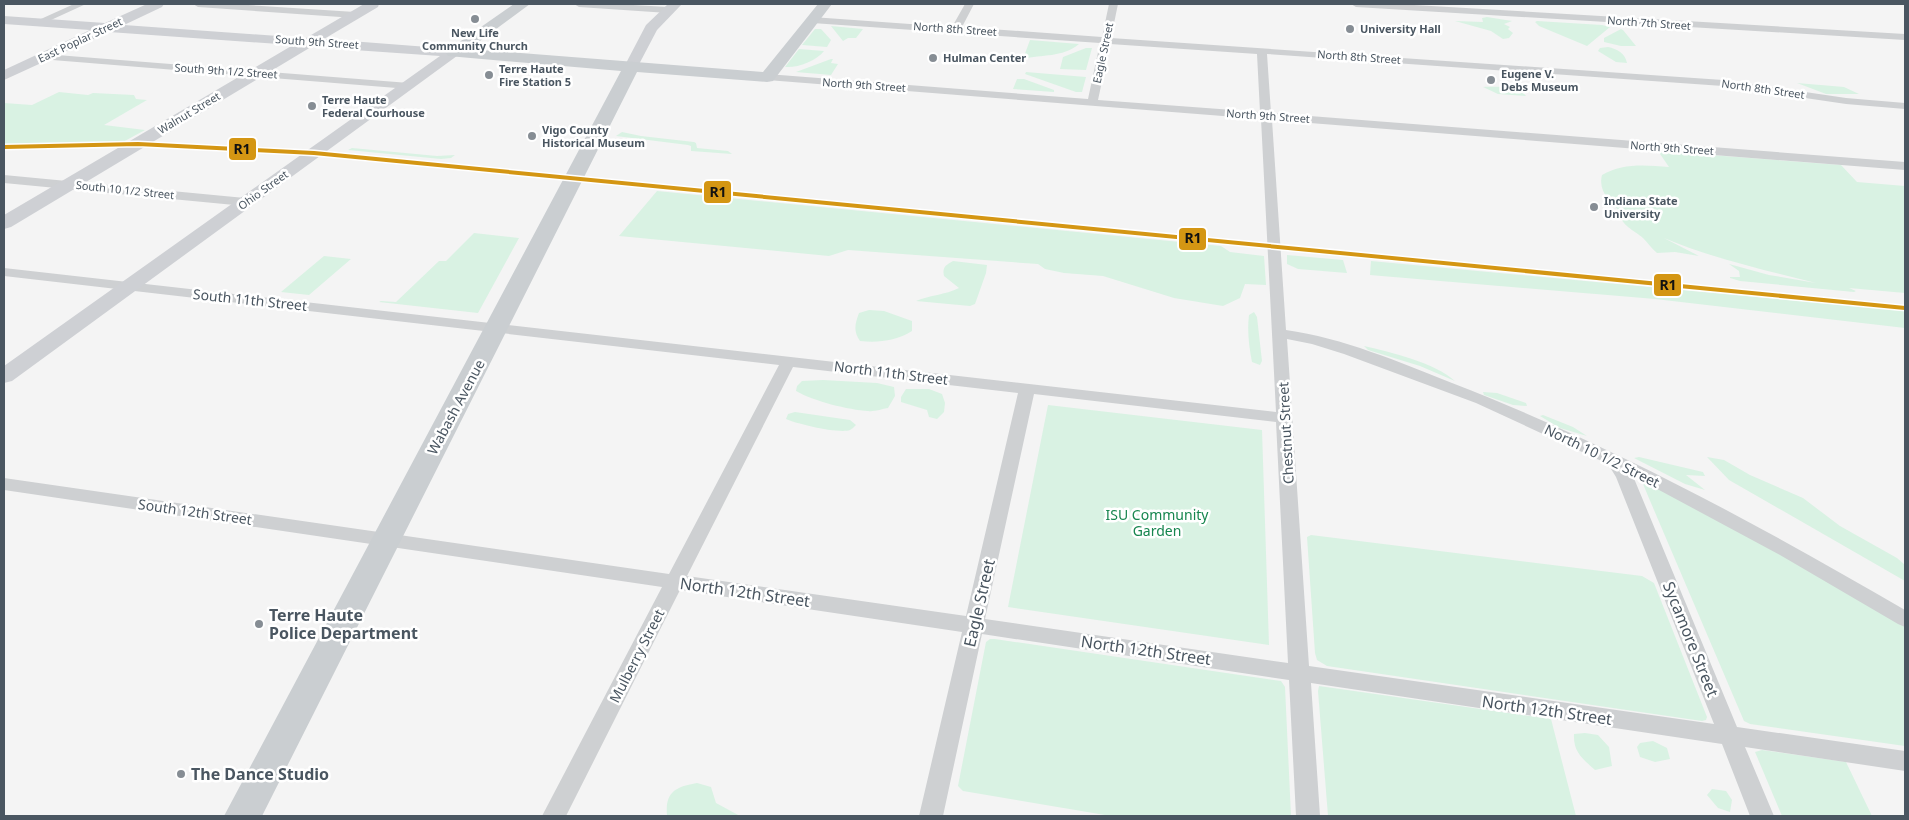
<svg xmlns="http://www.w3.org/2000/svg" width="1909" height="820" font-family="'Noto Sans',sans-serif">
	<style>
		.green { fill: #d9f2e3 }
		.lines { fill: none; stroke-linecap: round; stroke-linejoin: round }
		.street { fill: #ced0d2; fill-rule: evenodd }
		.secondary { fill: #ced0d4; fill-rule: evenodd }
		.primary { fill: #caced1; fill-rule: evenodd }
		.rail-1-casing { stroke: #fff; stroke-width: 7 }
		.rail-1 { stroke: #d49613; stroke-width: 4 }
		.poi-dot { fill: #868d94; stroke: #fff; stroke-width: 2 }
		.labels { text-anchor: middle; stroke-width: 5; stroke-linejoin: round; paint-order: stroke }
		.far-street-label { font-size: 11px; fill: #4a5661; stroke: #fff }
		.far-poi-label { font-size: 11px; font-weight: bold; fill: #4a5661; stroke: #fff; text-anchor: start }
		.street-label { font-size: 14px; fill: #4a5661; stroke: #fff }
		.park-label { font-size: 14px; fill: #17864f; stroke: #fff }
		.near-street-label { font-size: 16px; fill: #4a5661; stroke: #fff }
		.near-poi-label { font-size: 16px; font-weight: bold; fill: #4a5661; stroke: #fff; text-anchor: start }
		.line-badge { stroke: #fff; stroke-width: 2 }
		.pale-badge-label { font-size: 14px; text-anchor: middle; font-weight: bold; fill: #111 }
	</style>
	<rect width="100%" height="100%" fill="#f4f4f4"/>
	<!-- green -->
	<path class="green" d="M1487,17L1512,21L1504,24L1510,27L1508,29L1513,33L1509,38L1503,39L1491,31L1455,21L1483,22L1482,18Z
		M1537,21L1602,25L1610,27L1587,46L1539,26L1535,22Z
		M831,26L863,29L856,38H848L843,41Z
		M815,29H821L831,40L827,47L802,45Z
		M1621,29L1623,30L1636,46H1621L1604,42V38Z
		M1030,40L1079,44C1062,58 1042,54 1023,59Z
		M1608,47C1617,49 1625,53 1627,63L1616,62L1598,51L1600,48Z
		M1086,48H1092L1086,70L1060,69L1063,57Z
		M799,49L824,51C816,61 798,68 785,67Z
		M831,59H833L831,63L838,64L831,75L796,72Z
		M1026,72L1086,77L1082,92H1076L1025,74Z
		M1017,79H1024L1054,90V92L1013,89Z
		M1797,83L1844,87L1859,94H1826Z
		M1483,87C1495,87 1519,85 1526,96L1498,94Z
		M59,92L88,95L93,93L134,95L136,99L147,100L104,125L145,130L123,142L4,146V103L32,105Z
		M622,132L641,136L694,142L696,143L697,148L728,151L732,154L691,151V146L688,145L616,136Z
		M352,148L437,156L455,155L451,158L441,159L348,150Z
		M1658,151L1841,165L1857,182L1905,186V293L1849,288L1856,291L1854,292L1740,281L1730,278V277H1740L1739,271L1729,264L1769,275L1816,283C1765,270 1714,259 1664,238L1699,256L1675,252L1657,253C1651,248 1648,243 1643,238C1634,230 1621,226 1619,212L1664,237C1643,226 1594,204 1602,175C1622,163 1645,165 1669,167Z
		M657,191L1221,246L1230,252L1264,256L1266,285L1245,284L1240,298L1223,306L1174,298L1103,276L1064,273L1045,269L1038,264L848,250L829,256L619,236Z
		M474,233L519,238L478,313L379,302L381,301L396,302L439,261H446Z
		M1287,255L1343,260L1347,273L1298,269L1287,264Z
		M324,256L351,259L309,295L281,292Z
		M953,261L987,265L986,273L975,304L970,306L916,301C930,295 945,295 959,288L944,276C942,267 946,265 953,261Z
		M1371,261L1905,311V328L1655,299L1370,275Z
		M869,310L884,311L912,321V331C896,341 878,343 860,341C853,331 855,324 859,313Z
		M1254,312L1257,317L1262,361L1260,365L1252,362C1249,347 1247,330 1249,315Z
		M1364,346C1391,352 1435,363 1455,381L1420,366L1368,350Z
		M823,380L877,383L894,387L895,396L888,408C882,409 874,412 868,411C849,410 813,401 796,391L797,386L802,381Z
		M906,389H929L942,394L945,403L944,412L937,419L929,417L927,410L901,402V397Z
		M1483,392L1497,393L1526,403L1527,406L1513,405L1484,395Z
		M1048,405L1262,430L1269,645L1008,607Z
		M795,412L850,420L856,425C854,427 852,429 850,430C839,434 797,424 786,419L788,414Z
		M1543,415L1573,427L1587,436L1560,428L1540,416Z
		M1639,457L1703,472L1705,476L1686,475L1705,490L1685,484L1634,458Z
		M1707,457L1724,460L1750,475L1803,498L1840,526L1897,558L1905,565V581L1729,480Z
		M1646,483C1735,524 1820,574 1905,624V746L1750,724L1744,721L1651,503L1643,484Z
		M1311,535L1642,576L1654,583L1707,717L1706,720L1702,721L1327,666L1317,660L1315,653L1307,537Z
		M990,639H995L1281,681L1285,687L1291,816H1111L963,791L958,786L986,642Z
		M1319,686L1551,719L1576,816H1328L1318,691Z
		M1585,733L1598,735L1609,747L1612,766L1595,770C1583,759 1573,752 1574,734Z
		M1653,741L1667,748L1670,759L1655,762L1640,757L1637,747L1640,743Z
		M1762,750L1846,762L1872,816H1782L1755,752Z
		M697,783L711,787L716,803L740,816H667C665,792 675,787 697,783Z
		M1712,789L1726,791L1732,800L1730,812L1718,808L1707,795Z"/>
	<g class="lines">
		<!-- street -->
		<path class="street" d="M74,4H86L40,25L37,26L32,23Z
			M193,4H233L355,12L360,15L355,18L198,7Z
			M574,4H616L668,7L673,10L668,13L579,7Z
			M965,4H974L962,27L1102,37L1109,4H1118L1111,38L1723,80L1846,98L1905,103V109L1846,104L1723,86L1267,54L1271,113L1905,162V170L1272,120L1286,330C1343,338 1399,362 1452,383C1610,444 1759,525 1905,610V627L1898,624L1780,555L1633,476L1737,727L1905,751V771L1745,747L1774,816H1750L1722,744L1311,683L1320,816H1296L1289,680L982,634L943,816H919L962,632L680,590L566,816H542L662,587L4,490V478L669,574L779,365L4,276V268L1276,412L1261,119L767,80L762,77L767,74L1088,99L1100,43L812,23L807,20L812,17L952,27ZM1110,44L1257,54L1260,112L1098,100ZM1287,339L1312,344L1344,354L1476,403L1608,464L1616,477L1714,724L1309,666ZM793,367L1018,393L966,616L687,576ZM1034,394L1276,422L1288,663L985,619Z
			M1351,4H1397L1905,34V40L1356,7Z
			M44,54L409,83L414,86L409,89L40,59V55Z
			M4,175L245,198L251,202L245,206L4,183Z"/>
		<!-- secondary -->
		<path class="secondary" d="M147,4H164L162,7L124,25L306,38L364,4H379L378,7L324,39L454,49L459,50L461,53L12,381L4,383V366L440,56L311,47L11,227L4,229V215L293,45L109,32L4,80V70L90,30L4,24V16L105,23Z
			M668,4H682L657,30L636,70H626L624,67L646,25Z"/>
		<!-- primary -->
		<path class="primary" d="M514,4H530L469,49L763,72L818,4H832L773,81L767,82L637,72L262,816H224L621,71L448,56L446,53L448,50Z"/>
		<!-- rail-1 casing -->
		<g class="rail-1-casing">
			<path id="rail-1" d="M4,147L138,144L314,153L1905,308"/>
		</g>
		<!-- rail-1 -->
		<use href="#rail-1" class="rail-1"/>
	</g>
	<!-- markers -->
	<g class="poi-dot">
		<circle cx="475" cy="19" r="5"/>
		<circle cx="1350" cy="29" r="5"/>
		<circle cx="933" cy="58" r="5"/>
		<circle cx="489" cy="75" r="5"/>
		<circle cx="1491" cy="80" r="5"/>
		<circle cx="312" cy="106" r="5"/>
		<circle cx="532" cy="136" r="5"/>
		<circle cx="1594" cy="207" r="5"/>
		<circle cx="259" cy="624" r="5"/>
		<circle cx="181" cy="774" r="5"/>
	</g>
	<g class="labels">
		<!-- far-street labels -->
		<g class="far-street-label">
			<text transform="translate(1649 23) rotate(4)" y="4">North 7th Street</text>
			<text transform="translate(955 29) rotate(4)" y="4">North 8th Street</text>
			<text transform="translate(80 40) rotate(-25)" y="4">East Poplar Street</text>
			<text transform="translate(317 42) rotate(4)" y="4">South 9th Street</text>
			<text transform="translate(1103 53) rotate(-78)" y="4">Eagle Street</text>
			<text transform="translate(1359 57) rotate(4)" y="4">North 8th Street</text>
			<text transform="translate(226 71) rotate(4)" y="4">South 9th 1/2 Street</text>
			<text transform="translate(864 85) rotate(4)" y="4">North 9th Street</text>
			<text transform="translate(1763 89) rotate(8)" y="4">North 8th Street</text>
			<text transform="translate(189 113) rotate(-31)" y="4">Walnut Street</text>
			<text transform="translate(1268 116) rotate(4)" y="4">North 9th Street</text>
			<text transform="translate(1672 148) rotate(4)" y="4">North 9th Street</text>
			<text transform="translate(125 190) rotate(6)" y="4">South 10 1/2 Street</text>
			<text transform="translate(263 190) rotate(-36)" y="4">Ohio Street</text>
		</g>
		<!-- far-poi labels -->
		<g class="far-poi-label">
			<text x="1360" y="33">University Hall</text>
			<text x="475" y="37" text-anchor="middle">New Life<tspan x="475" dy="13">Community Church</tspan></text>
			<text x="943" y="62">Hulman Center</text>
			<text x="499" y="73">Terre Haute<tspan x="499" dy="13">Fire Station 5</tspan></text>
			<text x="1501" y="78">Eugene V.<tspan x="1501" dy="13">Debs Museum</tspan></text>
			<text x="322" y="104">Terre Haute<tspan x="322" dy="13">Federal Courhouse</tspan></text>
			<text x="542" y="134">Vigo County<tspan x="542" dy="13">Historical Museum</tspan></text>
			<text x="1604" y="205">Indiana State<tspan x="1604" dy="13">University</tspan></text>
		</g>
		<!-- street labels -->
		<g class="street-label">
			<text transform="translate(250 300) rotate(6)" y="5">South 11th Street</text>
			<text transform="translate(891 373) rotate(7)" y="5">North 11th Street</text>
			<text transform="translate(456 407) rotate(-62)" y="5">Wabash Avenue</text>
			<text transform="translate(1286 433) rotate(-93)" y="5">Chestnut Street</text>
			<text transform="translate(1602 456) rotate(26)" y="5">North 10 1/2 Street</text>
			<text transform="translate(195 512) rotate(8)" y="5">South 12th Street</text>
			<text transform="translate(637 656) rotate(-63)" y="5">Mulberry Street</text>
		</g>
		<!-- park labels -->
		<g class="park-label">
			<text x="1157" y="520">ISU Community<tspan x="1157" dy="16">Garden</tspan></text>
		</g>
		<!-- near-street labels -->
		<g class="near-street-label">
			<text transform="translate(745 592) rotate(8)" y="6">North 12th Street</text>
			<text transform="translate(979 603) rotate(-77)" y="6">Eagle Street</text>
			<text transform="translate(1691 639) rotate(68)" y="6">Sycamore Street</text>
			<text transform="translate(1146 650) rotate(8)" y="6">North 12th Street</text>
			<text transform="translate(1547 710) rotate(8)" y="6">North 12th Street</text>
		</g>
		<!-- near-poi labels -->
		<g class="near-poi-label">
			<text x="269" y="621">Terre Haute<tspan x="269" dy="18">Police Department</tspan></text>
			<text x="191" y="780">The Dance Studio</text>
		</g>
	</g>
	<g class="line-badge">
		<rect x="228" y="137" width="29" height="24" rx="5" fill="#d49613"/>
		<rect x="703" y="180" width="29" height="24" rx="5" fill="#d49613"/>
		<rect x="1178" y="227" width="29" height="24" rx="5" fill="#d49613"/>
		<rect x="1653" y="273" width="29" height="24" rx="5" fill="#d49613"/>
	</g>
	<g class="pale-badge-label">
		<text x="242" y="154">R1</text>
		<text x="718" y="197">R1</text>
		<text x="1193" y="243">R1</text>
		<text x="1668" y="290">R1</text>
	</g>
	<!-- border -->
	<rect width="1909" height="820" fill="none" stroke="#4a5661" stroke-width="10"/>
</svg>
